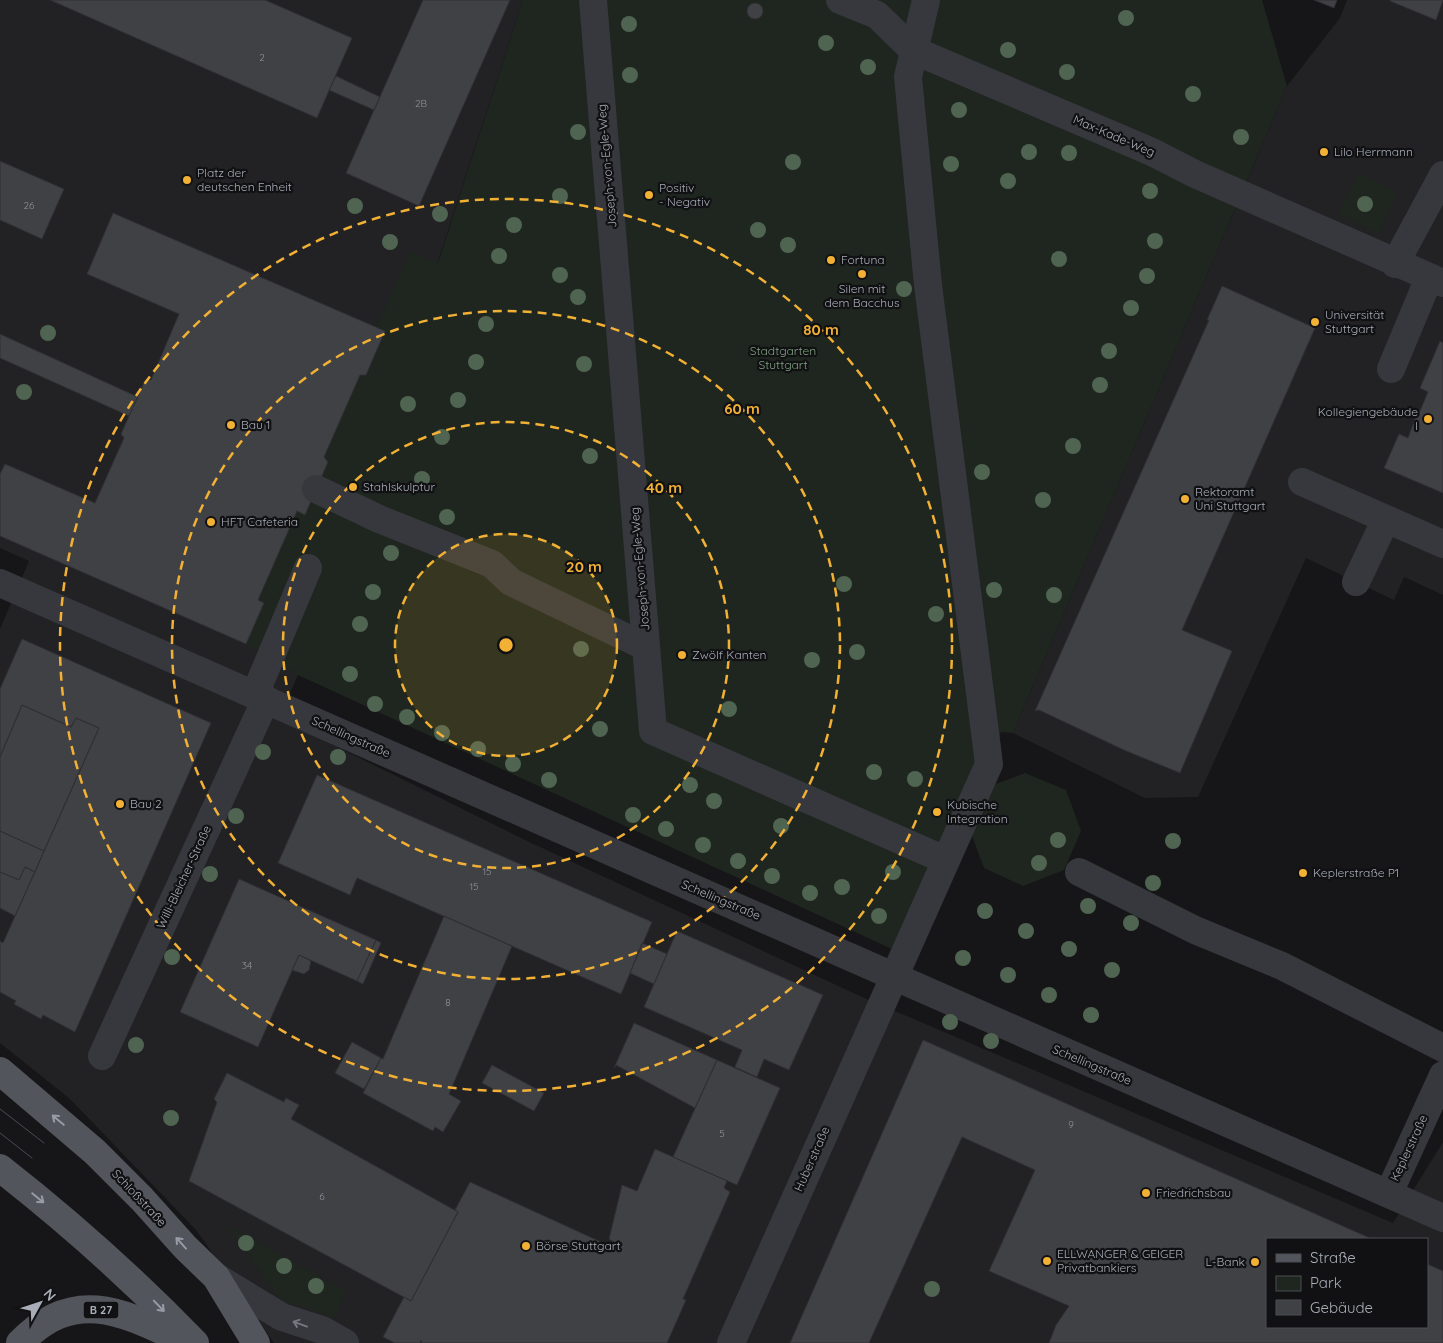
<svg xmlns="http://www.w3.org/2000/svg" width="1443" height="1343" font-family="Quicksand,sans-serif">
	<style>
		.built { fill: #222225; fill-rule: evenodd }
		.green { fill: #1e261f }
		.building { fill: #404145; stroke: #303034 }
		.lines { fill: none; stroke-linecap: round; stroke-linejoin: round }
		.minor { stroke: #37383d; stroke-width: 28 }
		.major { stroke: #53555c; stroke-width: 28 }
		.tram { stroke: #4a4c52; stroke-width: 1 }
		.tree { fill: #506452 }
		.oneway { stroke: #979ba6 }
		.oneway2 { stroke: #757881 }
		.ring { fill: none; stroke: #f2b134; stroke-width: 2.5; stroke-dasharray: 9 6 }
		.poi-dot { fill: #f2b134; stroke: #111113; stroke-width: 2 }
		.labels { text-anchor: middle; stroke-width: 4.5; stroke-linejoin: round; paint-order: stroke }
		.number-label { font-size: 10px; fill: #8e929b }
		.shield { fill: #111113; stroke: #7b7e86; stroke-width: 1 }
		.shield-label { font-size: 11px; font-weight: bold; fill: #a8adb8 }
		.street-label { font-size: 12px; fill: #a8adb8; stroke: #111113 }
		.poi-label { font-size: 12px; fill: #a8adb8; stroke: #111113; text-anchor: start }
		.park-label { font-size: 12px; fill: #7fa381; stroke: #111113 }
		.centre { fill: #f2b134; stroke: #111113; stroke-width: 2.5 }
		.ring-label { font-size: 15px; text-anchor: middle; font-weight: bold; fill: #f2b134; stroke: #111113; stroke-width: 4.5; stroke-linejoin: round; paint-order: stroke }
	</style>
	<rect width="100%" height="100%" fill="#161618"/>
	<!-- built -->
	<path class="built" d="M0,0H523L440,255L374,507L315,662L298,675L279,718L525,840L862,997L1393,1223L1443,1142V1343H274L197,1231L70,1099L0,1043V629L29,561L0,548ZM1267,1239H1427V1327H1267Z
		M1347,0H1443V595L1404,577L1394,600L1306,558L1198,797L1145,798L1013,733L1287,86L1340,18Z"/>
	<!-- green -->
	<path class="green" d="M523,0H1262L1287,86L1013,733L1001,732L985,788L1025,773L1066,790L1081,831L1064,870L1023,886L984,868L969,828L907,956L298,675L246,644L264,603L258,600L297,511L305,515L328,462L324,457L360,375H366L385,332L376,327L411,252L438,263Z
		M1359,173L1398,192L1379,234L1338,213Z
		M226,1224L345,1291L335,1318L281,1300Z"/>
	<!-- building -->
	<path class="building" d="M50,0H265L352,38L317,118Z
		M423,0H510L419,206L346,173Z
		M1314,0H1337L1334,8Z
		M1443,0L1436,20L1390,1L1391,0Z
		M747 11a8 8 0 1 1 16 0a8 8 0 1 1-16 0Z
		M336,76L380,97L374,110L329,90Z
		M0,161L64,189L42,239L0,220Z
		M113,213L385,331L366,375H360L324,457L328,462L305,515L297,511L258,600L264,603L246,644L0,536V474L5,464L95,503L124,438L121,434L145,380H151L179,314L87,274Z
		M1222,286L1315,328L1182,630L1232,651L1180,773L1124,750L1039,710L1035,711L1209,320H1207Z
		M0,334L138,397L129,416L0,358Z
		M1440,341L1443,343V493L1384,468L1399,434L1408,438L1418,410L1420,411L1428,392L1420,388Z
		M22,639L211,723L75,1032L43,1015L41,1019L14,1004L16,1001L0,992V941L3,943L99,728L76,718L71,727L22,705L0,757V689Z
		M22,705L71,727L76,718L99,728L44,851L0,831V757Z
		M317,775L652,922L621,994L357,878L350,895L278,863Z
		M0,831L44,851L35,872L25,867L19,880L0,872Z
		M25,867L35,872L15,916L0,908V872L19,880Z
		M239,879L376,940L357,981L299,955L258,1047L180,1012Z
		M444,916L512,946L449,1094L461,1101L443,1132L435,1127L433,1131L363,1093L381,1058L383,1059Z
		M677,931L823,995L789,1070L764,1059L757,1077L735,1067L742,1050L644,1007Z
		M376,940L381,943L363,984L357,981Z
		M642,943L667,954L654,984L630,973Z
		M299,955L311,961L309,970L304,974L292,970Z
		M634,1023L717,1060L695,1108L616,1065L614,1068Z
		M923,1040L1372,1239H1267V1327H1427V1264L1443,1271V1343H1049L1056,1325L1069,1306L989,1271L1035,1170L962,1137L869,1343H790Z
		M352,1042L381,1058L364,1089L335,1073Z
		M717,1060L780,1088L737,1185L673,1157Z
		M492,1065L544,1093L534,1111L482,1083Z
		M227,1073L284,1102L286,1098L299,1105L291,1119L458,1212L411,1301L189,1181L217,1102L214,1099Z
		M655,1149L727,1181L724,1188L730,1192L683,1299L686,1300L667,1343H422L421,1340L420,1343H395L383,1337L404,1297L411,1301L458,1212L455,1210L470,1182L612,1247L614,1242L609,1239L622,1185L637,1191Z"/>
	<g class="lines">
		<!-- minor -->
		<path class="minor" d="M593,0L653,731L945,860
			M840,0L877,15L913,50L1152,152L1195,174L1443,283
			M1395,264L1443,175
			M1391,369L1429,278
			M1302,482L1443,544
			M316,489L379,519L492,564L511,582L646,647
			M1356,582L1386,519
			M0,583L1443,1218
			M255,694L308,568
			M1079,872L1195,930L1282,966L1443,1048
			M102,1056L266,699
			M1389,1193L1443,1075
			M216,1277L282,1317L322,1330L345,1343
			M731,1343L989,764L928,285L908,77L926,0"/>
		<!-- major -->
		<path class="major" d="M0,1071L95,1152L142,1199L185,1247L216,1277L256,1343
			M0,1168C69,1222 134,1280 195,1343
			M20,1343C75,1285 125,1313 186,1342"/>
		<!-- tram -->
		<path class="tram" d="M0,1109L44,1143
			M0,1133L32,1158"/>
	</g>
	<!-- trees -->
	<g class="tree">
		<circle cx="1126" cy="18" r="8"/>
		<circle cx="629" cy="24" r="8"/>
		<circle cx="826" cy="43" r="8"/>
		<circle cx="1008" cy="50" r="8"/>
		<circle cx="868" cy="67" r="8"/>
		<circle cx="1067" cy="72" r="8"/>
		<circle cx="630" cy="75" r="8"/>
		<circle cx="1193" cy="94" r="8"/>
		<circle cx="959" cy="110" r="8"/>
		<circle cx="578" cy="132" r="8"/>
		<circle cx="1241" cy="137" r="8"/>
		<circle cx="1029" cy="152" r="8"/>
		<circle cx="1069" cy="153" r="8"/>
		<circle cx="793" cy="162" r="8"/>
		<circle cx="951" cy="164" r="8"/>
		<circle cx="1008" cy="181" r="8"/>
		<circle cx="1150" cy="191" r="8"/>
		<circle cx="560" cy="196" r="8"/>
		<circle cx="1365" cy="204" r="8"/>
		<circle cx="355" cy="206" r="8"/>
		<circle cx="440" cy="214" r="8"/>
		<circle cx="514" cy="225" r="8"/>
		<circle cx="758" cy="230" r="8"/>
		<circle cx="1155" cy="241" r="8"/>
		<circle cx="390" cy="242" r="8"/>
		<circle cx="788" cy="245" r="8"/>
		<circle cx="499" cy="256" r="8"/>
		<circle cx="1059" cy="259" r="8"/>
		<circle cx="560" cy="275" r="8"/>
		<circle cx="1147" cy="276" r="8"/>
		<circle cx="904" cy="289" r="8"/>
		<circle cx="578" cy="297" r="8"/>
		<circle cx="1131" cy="308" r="8"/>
		<circle cx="486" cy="324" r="8"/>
		<circle cx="48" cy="333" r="8"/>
		<circle cx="1109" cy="351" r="8"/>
		<circle cx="476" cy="362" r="8"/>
		<circle cx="584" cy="364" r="8"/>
		<circle cx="1100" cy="385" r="8"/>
		<circle cx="24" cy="392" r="8"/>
		<circle cx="458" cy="400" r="8"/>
		<circle cx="408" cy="404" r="8"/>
		<circle cx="442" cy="437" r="8"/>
		<circle cx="1073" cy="446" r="8"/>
		<circle cx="590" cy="456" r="8"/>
		<circle cx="982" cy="472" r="8"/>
		<circle cx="422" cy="479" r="8"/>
		<circle cx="1043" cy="500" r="8"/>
		<circle cx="447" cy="517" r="8"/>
		<circle cx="391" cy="553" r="8"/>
		<circle cx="844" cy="584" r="8"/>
		<circle cx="994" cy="590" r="8"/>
		<circle cx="373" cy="592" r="8"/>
		<circle cx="1054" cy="595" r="8"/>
		<circle cx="936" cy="614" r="8"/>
		<circle cx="360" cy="624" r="8"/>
		<circle cx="581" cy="649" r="8"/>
		<circle cx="857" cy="652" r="8"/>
		<circle cx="812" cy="660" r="8"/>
		<circle cx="350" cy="674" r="8"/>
		<circle cx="375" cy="704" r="8"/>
		<circle cx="729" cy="709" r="8"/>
		<circle cx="407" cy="717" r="8"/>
		<circle cx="600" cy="729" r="8"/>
		<circle cx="442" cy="733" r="8"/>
		<circle cx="478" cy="749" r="8"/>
		<circle cx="263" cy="752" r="8"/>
		<circle cx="338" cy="757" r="8"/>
		<circle cx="513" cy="764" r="8"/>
		<circle cx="874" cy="772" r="8"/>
		<circle cx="915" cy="779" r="8"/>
		<circle cx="549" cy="780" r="8"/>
		<circle cx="690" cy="785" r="8"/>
		<circle cx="714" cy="801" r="8"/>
		<circle cx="633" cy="815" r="8"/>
		<circle cx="236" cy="816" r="8"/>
		<circle cx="781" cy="826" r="8"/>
		<circle cx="666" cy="829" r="8"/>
		<circle cx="1058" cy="840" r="8"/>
		<circle cx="1173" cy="841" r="8"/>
		<circle cx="703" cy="845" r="8"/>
		<circle cx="738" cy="861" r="8"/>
		<circle cx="1039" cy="863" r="8"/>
		<circle cx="893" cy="872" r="8"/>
		<circle cx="210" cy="874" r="8"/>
		<circle cx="772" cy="876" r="8"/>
		<circle cx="1153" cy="883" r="8"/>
		<circle cx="842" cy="887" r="8"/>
		<circle cx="810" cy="893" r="8"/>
		<circle cx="1088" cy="906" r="8"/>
		<circle cx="985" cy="911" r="8"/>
		<circle cx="879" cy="916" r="8"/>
		<circle cx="1131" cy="923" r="8"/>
		<circle cx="1026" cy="931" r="8"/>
		<circle cx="1069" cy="949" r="8"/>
		<circle cx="172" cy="957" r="8"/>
		<circle cx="963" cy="958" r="8"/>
		<circle cx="1112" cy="970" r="8"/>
		<circle cx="1008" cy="975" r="8"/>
		<circle cx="1049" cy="995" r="8"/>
		<circle cx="1091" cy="1015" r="8"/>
		<circle cx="950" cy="1022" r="8"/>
		<circle cx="991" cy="1041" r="8"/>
		<circle cx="136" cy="1045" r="8"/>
		<circle cx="171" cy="1118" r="8"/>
		<circle cx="246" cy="1243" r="8"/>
		<circle cx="284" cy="1266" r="8"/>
		<circle cx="316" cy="1286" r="8"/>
		<circle cx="932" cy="1289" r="8"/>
	</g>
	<!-- one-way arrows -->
	<defs><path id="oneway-shaft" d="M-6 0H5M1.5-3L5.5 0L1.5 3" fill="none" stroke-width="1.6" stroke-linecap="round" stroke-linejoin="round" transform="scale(1.25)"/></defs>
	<g class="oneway">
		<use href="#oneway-shaft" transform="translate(58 1120) rotate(-140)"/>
		<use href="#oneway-shaft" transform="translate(38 1198) rotate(39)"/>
		<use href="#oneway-shaft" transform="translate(181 1243) rotate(-132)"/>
		<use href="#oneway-shaft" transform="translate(159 1306) rotate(46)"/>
	</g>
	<use class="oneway2" href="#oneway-shaft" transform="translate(300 1324) rotate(-160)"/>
	<!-- distance rings -->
	<circle cx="506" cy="645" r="111" fill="#f2b134" fill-opacity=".12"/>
	<g class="ring">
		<circle cx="506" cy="645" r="111"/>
		<circle cx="506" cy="645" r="223"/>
		<circle cx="506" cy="645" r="334"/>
		<circle cx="506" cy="645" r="446"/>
	</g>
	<!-- markers -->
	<g class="poi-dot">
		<circle cx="1324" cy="152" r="5"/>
		<circle cx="187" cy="180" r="5"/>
		<circle cx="649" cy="195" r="5"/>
		<circle cx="831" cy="260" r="5"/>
		<circle cx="862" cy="274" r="5"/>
		<circle cx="1315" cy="322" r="5"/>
		<circle cx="1428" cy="419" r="5"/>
		<circle cx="231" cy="425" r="5"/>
		<circle cx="353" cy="487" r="5"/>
		<circle cx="1185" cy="499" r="5"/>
		<circle cx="211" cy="522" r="5"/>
		<circle cx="682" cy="655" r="5"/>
		<circle cx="120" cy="804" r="5"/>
		<circle cx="937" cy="812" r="5"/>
		<circle cx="1303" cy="873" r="5"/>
		<circle cx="1146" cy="1193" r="5"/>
		<circle cx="526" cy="1246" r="5"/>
		<circle cx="1047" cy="1261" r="5"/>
		<circle cx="1255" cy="1262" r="5"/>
	</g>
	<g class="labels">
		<!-- number labels -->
		<g class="number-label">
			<text x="262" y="61">2</text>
			<text x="421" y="107">2B</text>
			<text x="29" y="209">26</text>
			<text x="487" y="875">15</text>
			<text x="474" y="890">15</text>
			<text x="247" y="969">34</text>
			<text x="448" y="1006">8</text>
			<text x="1071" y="1128">9</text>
			<text x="722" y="1137">5</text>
			<text x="322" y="1200">6</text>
		</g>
		<!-- shield labels -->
		<rect class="shield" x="83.5" y="1301.5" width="35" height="17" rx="4"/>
		<g class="shield-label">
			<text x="101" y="1314">B 27</text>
		</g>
		<!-- street labels -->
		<g class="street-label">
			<text transform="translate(1114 136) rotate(23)" y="4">Max-Kade-Weg</text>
			<text transform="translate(607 166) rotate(-95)" y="4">Joseph-von-Egle-Weg</text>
			<text transform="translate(640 569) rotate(-95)" y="4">Joseph-von-Egle-Weg</text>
			<text transform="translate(351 737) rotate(24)" y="4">Schellingstraße</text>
			<text transform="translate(184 877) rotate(-65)" y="4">Willi-Bleicher-Straße</text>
			<text transform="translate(721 900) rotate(23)" y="4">Schellingstraße</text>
			<text transform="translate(1092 1065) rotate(23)" y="4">Schellingstraße</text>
			<text transform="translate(1409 1148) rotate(-65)" y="4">Keplerstraße</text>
			<text transform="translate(812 1159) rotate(-66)" y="4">Huberstraße</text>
			<text transform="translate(139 1198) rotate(47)" y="4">Schloßstraße</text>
		</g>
		<!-- poi labels -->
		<g class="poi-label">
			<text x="1334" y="156">Lilo Herrmann</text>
			<text x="197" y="177">Platz der<tspan x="197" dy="14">deutschen Enheit</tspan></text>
			<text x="659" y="192">Positiv<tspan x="659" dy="14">- Negativ</tspan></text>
			<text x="841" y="264">Fortuna</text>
			<text x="862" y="293" text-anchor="middle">Silen mit<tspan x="862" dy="14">dem Bacchus</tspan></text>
			<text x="1325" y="319">Universität<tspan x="1325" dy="14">Stuttgart</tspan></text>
			<text x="1418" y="416" text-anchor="end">Kollegiengebäude<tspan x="1418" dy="14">I</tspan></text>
			<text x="241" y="429">Bau 1</text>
			<text x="363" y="491">Stahlskulptur</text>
			<text x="1195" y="496">Rektoramt<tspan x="1195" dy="14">Uni Stuttgart</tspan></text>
			<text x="221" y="526">HFT Cafeteria</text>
			<text x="692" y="659">Zwölf Kanten</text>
			<text x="130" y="808">Bau 2</text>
			<text x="947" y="809">Kubische<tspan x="947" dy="14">Integration</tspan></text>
			<text x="1313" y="877">Keplerstraße P1</text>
			<text x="1156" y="1197">Friedrichsbau</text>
			<text x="536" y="1250">Börse Stuttgart</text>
			<text x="1057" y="1258">ELLWANGER &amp; GEIGER<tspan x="1057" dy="14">Privatbankiers</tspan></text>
			<text x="1245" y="1266" text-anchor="end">L-Bank</text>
		</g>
		<!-- park labels -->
		<g class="park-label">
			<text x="783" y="355">Stadtgarten<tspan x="783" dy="14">Stuttgart</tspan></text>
		</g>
	</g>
	<circle cx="506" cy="645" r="8" class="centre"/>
	<g class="ring-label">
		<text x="821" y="335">80 m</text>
		<text x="742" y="414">60 m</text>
		<text x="664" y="493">40 m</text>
		<text x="584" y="572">20 m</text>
	</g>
	<!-- legend -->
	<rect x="1266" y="1238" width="162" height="90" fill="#111113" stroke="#4d4f55"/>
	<rect x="1276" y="1254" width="25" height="8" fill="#53555c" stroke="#4d4f55"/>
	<text x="1310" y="1263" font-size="15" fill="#a8adb8">Straße</text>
	<rect x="1276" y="1276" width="25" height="15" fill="#1e261f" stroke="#4d4f55"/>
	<text x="1310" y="1288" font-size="15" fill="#a8adb8">Park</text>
	<rect x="1276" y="1300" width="25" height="15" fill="#404145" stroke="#4d4f55"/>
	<text x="1310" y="1313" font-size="15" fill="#a8adb8">Gebäude</text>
	<!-- north arrow -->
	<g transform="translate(40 1303) rotate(50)" stroke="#111113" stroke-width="4" paint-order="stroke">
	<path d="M0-4L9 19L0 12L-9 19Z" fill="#a8adb8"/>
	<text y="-8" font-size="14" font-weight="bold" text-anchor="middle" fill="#a8adb8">N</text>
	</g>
</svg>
